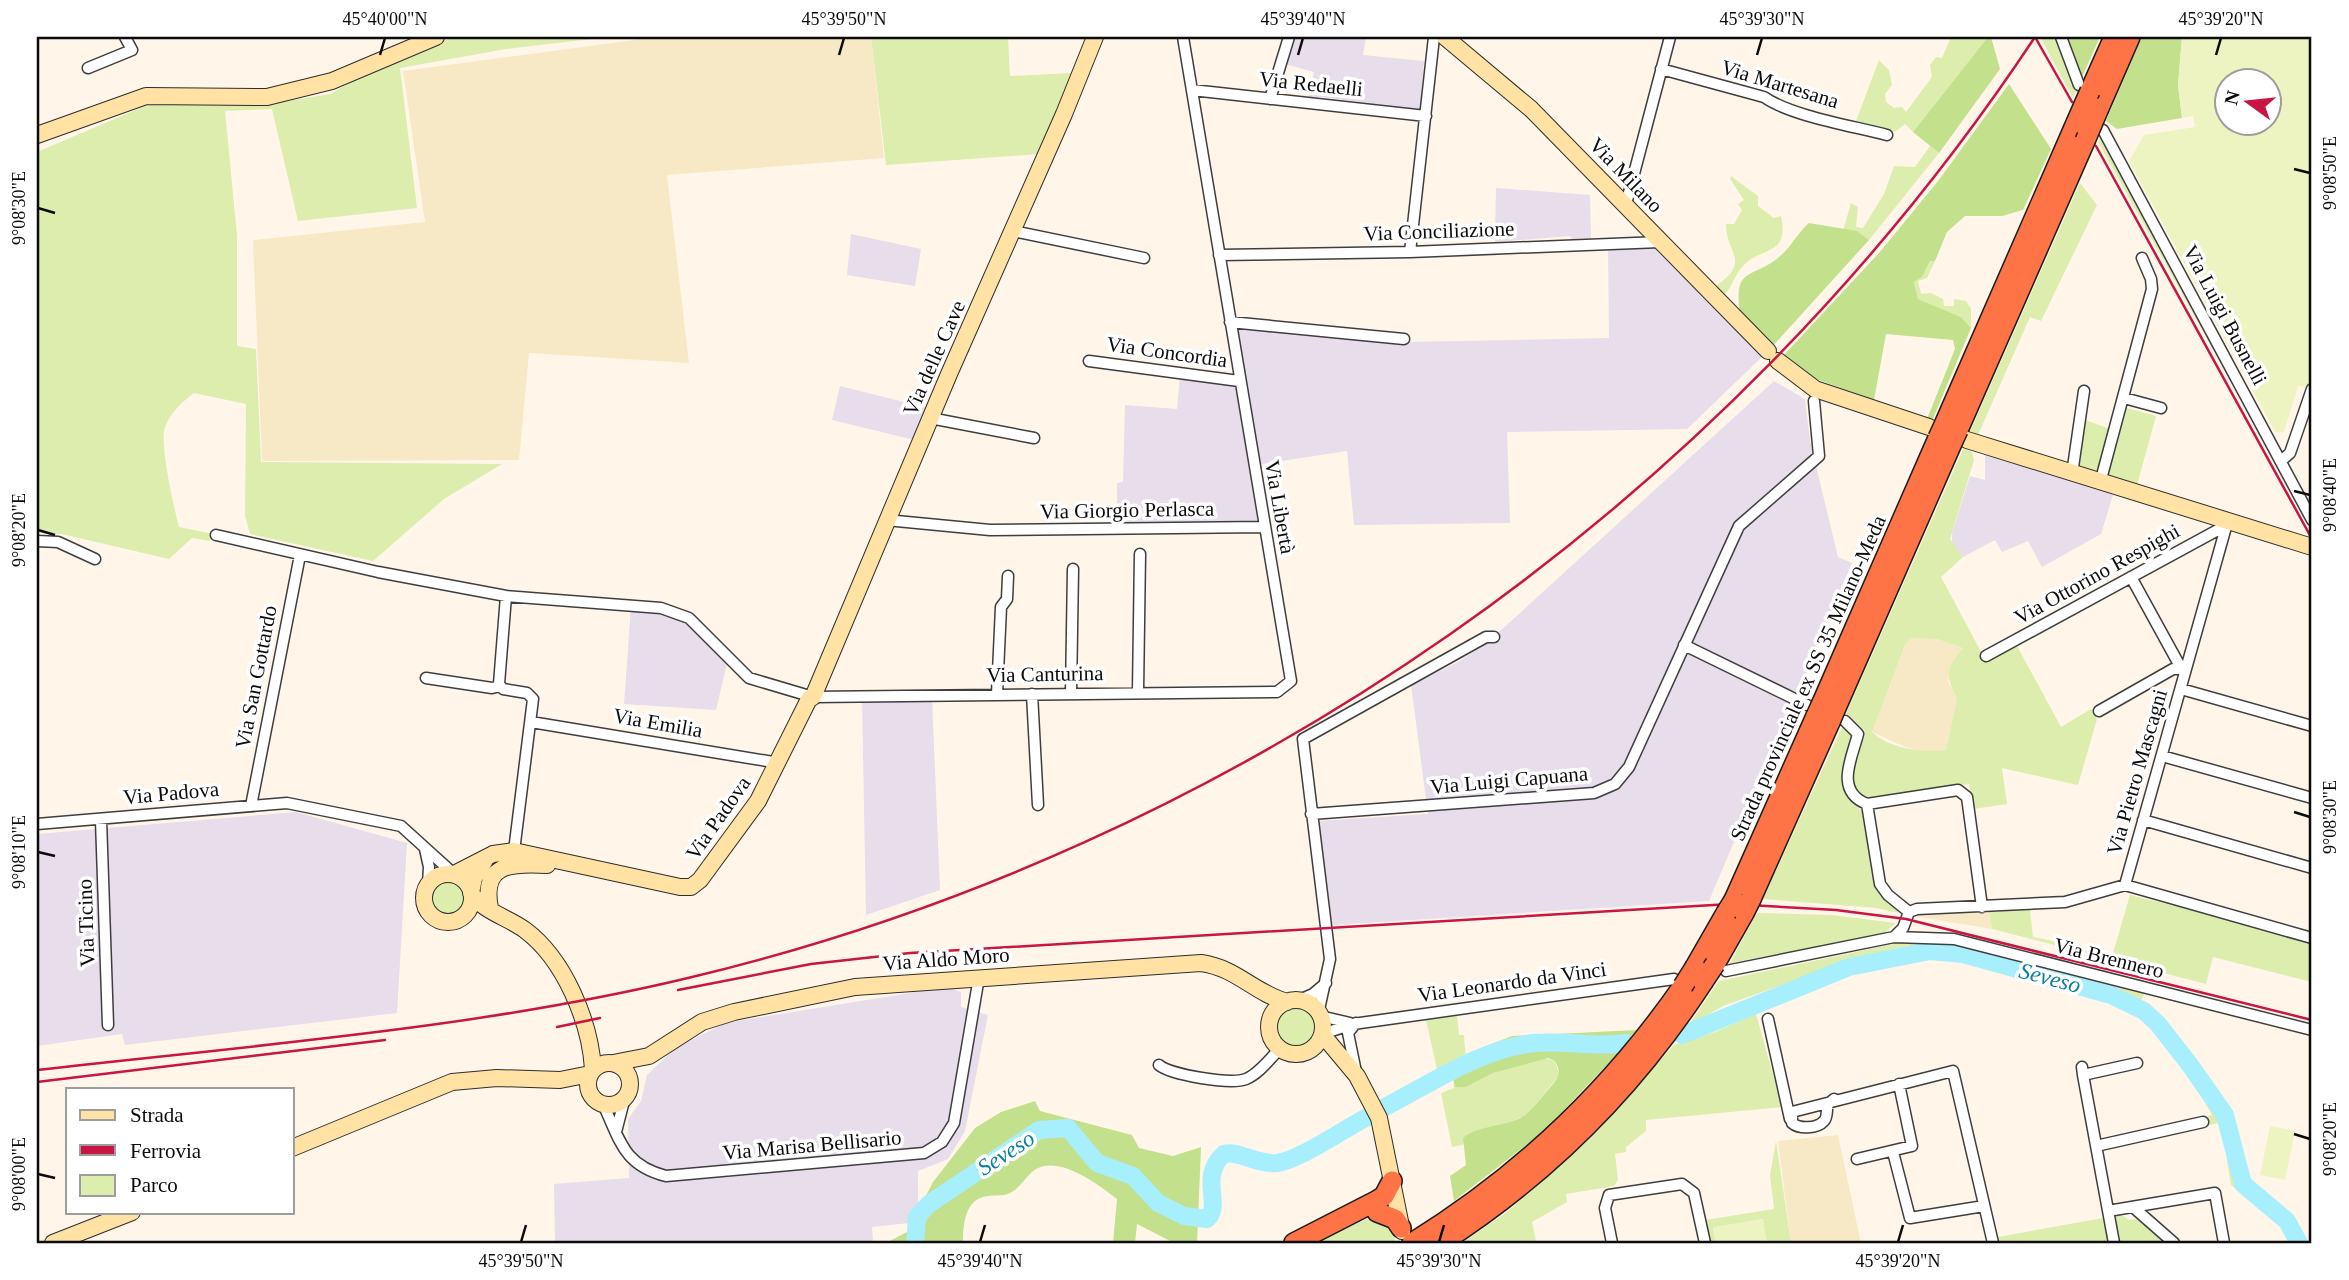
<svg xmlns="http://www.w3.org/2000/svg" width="2349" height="1280" viewBox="0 0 2349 1280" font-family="Georgia,serif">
<rect width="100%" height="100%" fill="#fff6e9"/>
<path fill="#e7ddeb" d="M1293,37H1366L1363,55L1424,61L1420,110L1320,97L1308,98L1314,72L1285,64Z
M1496,188L1590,195L1591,238L1572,239L1570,236L1495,242Z
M851,234L921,249L915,286L847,275Z
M1658,246L1765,354L1687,429L1507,432L1510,523L1354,525L1347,451L1256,465L1231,323L1407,342L1609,338L1608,248Z
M1180,376L1237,383L1262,526L1117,527V483L1123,482L1125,405L1177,409Z
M1774,381L1805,399L1810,441L1838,557L1852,563L1709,901L1332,925L1318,821L1428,814L1411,685L1458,662L1487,643Z
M840,386L936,410L923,442L832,420Z
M1985,454L2113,495L2101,534L2042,567L2028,541L2002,552L1995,540L1963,557L1952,544V533L1970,476L1985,480Z
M631,607L679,613L728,659L716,710L624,704Z
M862,697H932L940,890L866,915Z
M296,812L407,843L397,1013L125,1045L122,1034L37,1046V834Z
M947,987L961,992V1007L988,1015L965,1131L948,1159L918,1171V1203L909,1223L872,1227L873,1243H555L554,1184L629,1178L628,1119L641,1101L647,1075L674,1049L725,1023Z"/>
<path fill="#f8e9c6" d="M656,37H871L884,158L667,175L689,363L529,353L519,460L262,461L253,240L425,222L403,71Z
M1910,638L1937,639L1964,648L1950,669L1948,682L1957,698L1946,750L1927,753L1905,747L1872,732L1905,645Z
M1989,912L1992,929L1914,916L1915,914Z
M1838,1135L1861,1243H1791L1778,1141Z"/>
<path fill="#dcedae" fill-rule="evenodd" d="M455,37H609L506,49L400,68L417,208L298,221L272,109L225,111L237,235V346L256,349L261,462L502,464L444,499L373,561L250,534L245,516L246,404L194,393C183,401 170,413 165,427C159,442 174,508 179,527L213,534L210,541L192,538L169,559L62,534L37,532V152L152,103H275L330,94L396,58Z
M871,37H1008L1010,76L1072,73L1039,154L886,165Z
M1951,37H1988L1913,132L1905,124L1895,132L1856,121L1879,60L1889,70L1892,85L1885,94L1886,102L1894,108L1902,107L1906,112L1932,77L1930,65L1936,57L1942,58Z
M2040,37H2057L2077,90L2073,98Z
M2101,135L2287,483L2098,142Z
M1930,146L1939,153L1869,240L1857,231H1843L1851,203L1858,207L1856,227L1863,228L1884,194L1894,166L1915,167Z
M1731,176L1758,196V206L1774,218L1781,216C1790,257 1760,246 1742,267C1734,276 1732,288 1724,295L1716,286C1752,261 1726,254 1726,224H1734L1742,210L1738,204L1744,200L1730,179Z
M2080,183L2097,205L2041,321L2030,317L1978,435L1969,434Z
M1930,261H1935L1927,278L1918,281L1921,294L1931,293L1943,299L1944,306H1954V299L1966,301L1971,309V328L1961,317L1918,299L1914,282L1922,277Z
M2127,408L2156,416L2137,485L2108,477Z
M2085,420L2110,429L2098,473L2078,466Z
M1964,447L1972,452L1974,460L1950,539L1963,557L1941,577L1986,661L2017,646L2061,727L2091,709L2097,719L2078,785L2002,768L2007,804L1973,809L1969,784L1864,798C1837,780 1863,754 1865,731L1846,714ZM1910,638L1937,639L1963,648C1947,668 1944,675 1957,698L1946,750C1922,753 1890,749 1872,732L1905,645Z
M1843,725L1853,734L1851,798L1862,812L1874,885L1899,913L1876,908L1763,899Z
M429 897a18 18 0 1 1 36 0a18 18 0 1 1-36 0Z
M2130,895L2170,905L2176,903L2312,941V982L2213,957L2206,984L1992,929L1989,912L2030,910L2033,937C2060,940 2087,957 2113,953Z
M1757,913L1832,915L1896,923L1883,934L1730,963Z
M1908,941L1920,942L1922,947L1845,964L1790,982L1723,1006L1688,1026L1719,981Z
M1965,946L2145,993L2140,1002L2116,992Z
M1274 1027a21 21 0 1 1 42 0a21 21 0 1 1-42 0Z
M1756,1014L1782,1107L1646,1120V1131L1626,1147V1152L1615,1154L1618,1180L1614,1186L1566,1194L1567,1202L1532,1222L1536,1241L1462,1243L1507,1212L1592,1137L1674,1045L1715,1032Z
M1457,1016L1459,1035H1464L1466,1060L1438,1074L1426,1020Z
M1544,1058L1555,1061L1559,1075L1530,1112L1512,1122L1473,1132L1462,1145L1452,1147L1441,1093L1454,1088L1453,1085L1466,1087L1493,1073Z
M2191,1078C2237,1113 2216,1171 2248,1199L2231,1185L2222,1129L2218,1123L2207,1126L2205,1117L2212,1115Z
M1776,1141L1791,1243H1767L1762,1219L1713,1228L1716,1243H1709L1705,1220L1774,1209L1770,1175Z
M2122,1215L2129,1220L2138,1219L2167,1243H2120L2115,1216Z
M2103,1218L2109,1243H2000L1998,1237Z
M1367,1219C1382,1218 1390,1225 1395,1239L1393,1242L1310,1243Z"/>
<path fill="#c3e08c" d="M1988,37H1991L2000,69L1939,153L1913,132Z
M2067,37H2100L2082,77Z
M2142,37H2182L2178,85L2182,118L2117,129L2106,121Z
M2009,84L2051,149L2023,210L2002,216H1965L1947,232L1935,261H1930L1922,277L1914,282L1918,299L1961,317L1971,328L1932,421L1927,419L1955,349L1953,340L1886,334L1874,400L1805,375L1782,357L1879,253L1938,181Z
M1809,223L1857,231L1869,240L1770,349L1740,314C1733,265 1752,280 1779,257C1791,248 1797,233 1809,223Z
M1637,1030L1631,1036L1616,1039L1514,1042L1466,1060V1054L1512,1036Z
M1568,1047L1620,1051L1542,1133L1454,1201L1450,1176L1466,1165L1463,1138C1477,1126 1499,1127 1516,1120C1531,1114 1537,1102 1548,1090C1556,1080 1563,1074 1555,1061L1548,1058L1493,1073L1466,1087H1455L1453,1078C1482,1054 1532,1047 1568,1047Z
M1035,1101L1040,1111L1132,1135L1139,1148L1173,1156L1201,1147L1197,1243H1174L1137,1224L1135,1243H1113L1117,1199C1099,1185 1062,1157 1038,1168C1027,1173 1022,1187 1010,1193C1002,1197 992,1194 983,1197C964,1202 963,1228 963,1243H886L907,1232L933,1182L975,1128L1001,1112Z"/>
<path fill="#edf3c1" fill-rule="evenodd" d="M2182,37H2312V371L2307,387L2298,386L2284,432H2275L2129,161L2144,135L2195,127L2193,116L2182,118L2178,85ZM2226,80H2268V122H2226Z
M2270,1126L2295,1131L2285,1180L2260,1175Z
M1763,1219L1767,1243H1716L1713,1227Z"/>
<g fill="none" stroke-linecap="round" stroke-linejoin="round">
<path stroke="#a7effd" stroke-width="18" d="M1682,1035L1849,967L1930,951L1963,954L2111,995L2144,1011L2158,1024L2190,1065L2225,1115L2243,1184L2287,1221L2299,1243
M1385,1107C1432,1083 1480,1049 1534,1043C1565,1040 1596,1048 1626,1043
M915,1243L917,1217L929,1204L1039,1130L1068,1128L1097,1163L1133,1176L1158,1203L1184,1216L1207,1219C1223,1205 1198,1177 1224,1154C1238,1150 1258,1165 1277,1163C1300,1160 1347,1127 1371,1115"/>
<g stroke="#3e3e3e" stroke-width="13">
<path id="street" d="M2061,37L2079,85
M88,68L132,50L125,37
M1661,69L1764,97C1791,116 1853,126 1887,135
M1192,90L1426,116
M1270,99L1289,37
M2103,130L2312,520
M1626,204L1670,37
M1013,231L1144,258
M1410,252L1434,37
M1219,255L1410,252L1660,242
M1230,322L1404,339
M1089,361L1239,381
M2124,398L2161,408
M930,418L1034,438
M2282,460L2290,453L2312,389
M2072,474L2084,391
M2100,483L2152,289L2151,279L2142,258
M886,520L990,530L1264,527
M216,535L378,572L506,596L661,608L689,618L749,678L813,697L1277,692L1291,681L1183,37
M37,541L58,542L95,559
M2131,577L2181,668
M506,596L499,684L503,689L527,693L533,699L514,851
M1684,645L1807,705
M1986,656L2227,525
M426,678L492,688L500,686
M2181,689L2312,726
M1138,691L1140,554
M1071,693L1073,569
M997,694L1001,607L1007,599L1008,576
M1032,694L1038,805
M2099,711L2173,669H2186
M1845,721L1858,734C1852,758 1834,791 1867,804
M531,722L779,763
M2162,756L2312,798
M251,806L300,555
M1311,814L1594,793L1615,784L1629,767L1739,526L1819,456L1814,401
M101,820L108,1025
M2143,820L2312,868
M37,824L287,803L401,826L454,874
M425,849L429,867L428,884
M2125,885L2228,520
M2125,885L2312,938
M1909,912L1888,895L1880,884L1867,804L1958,790L1967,797L1982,907
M1894,937L1903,928L1909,912L1917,909L2065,902L2125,885
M1726,971L1894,937L1954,939L2312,1030
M1297,1001L1313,994L1326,983
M1318,1014L1330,959L1303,739L1486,637H1494
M1320,1016L1350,1023
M1768,1019L1790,1119
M1356,1023L1348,1033L1356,1072
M1322,1034L1353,1024L1674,979
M1159,1065C1171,1075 1231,1085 1246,1079C1259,1074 1270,1058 1280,1049
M2082,1067L2083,1075L2137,1063
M2083,1075L2114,1243
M1834,1099L1828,1104C1826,1110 1828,1117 1824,1121C1817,1129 1799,1129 1792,1123V1112L1953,1071L1993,1243
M603,1104C620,1140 623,1165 666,1176L924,1153L942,1142L954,1123L979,977
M616,1132L625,1097
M2096,1146L2203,1122
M1893,1152L1910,1218L1984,1206
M1857,1159L1912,1146L1899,1084
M2133,1207L2174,1243
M2108,1211L2215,1193L2224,1243
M1612,1243L1605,1208L1609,1195L1682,1184L1694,1193L1705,1243"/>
</g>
<g stroke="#2d2d2d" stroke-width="18">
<path id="secondary" d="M1445,37L1531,109L1768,351
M37,135L146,96L267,97L332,81L436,37
M1778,361L1815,389L1929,427
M1967,440L2312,547
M485,860L474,878L471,893C482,911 509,918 525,930C564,959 590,1021 593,1069
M424 898a24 24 0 1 1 48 0a24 24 0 1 1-48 0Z
M454,874L493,854L514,851L680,887H691L700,880L758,801L809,699L813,697L949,374L1064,114L1095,37
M490,908C481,863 512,863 547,865
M1269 1027a27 27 0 1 1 54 0a27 27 0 1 1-54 0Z
M1322,1034L1357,1076L1379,1118L1402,1231
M613,1063L649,1056L702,1022L734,1012L855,987L1201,963C1237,968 1254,993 1287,1002
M588 1084a21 21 0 1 1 42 0a21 21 0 1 1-42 0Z
M292,1148L452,1082L497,1078L560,1080L590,1074
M53,1243L132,1212"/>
</g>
<g stroke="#1c1c1c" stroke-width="22">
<path id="highway" d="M2090,91L2114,37
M2099,108L2130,37
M1944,425L2076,123
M1958,430L2085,141
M1822,703L1938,438
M1835,710L1952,443
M1751,899L1830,722
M1734,900L1816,716
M1715,964L1744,913
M1695,967L1726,913
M1377,1212L1395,1219L1401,1228
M1294,1243L1376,1201L1384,1196L1392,1181
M1412,1243C1521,1176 1610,1091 1683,986
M1441,1243C1547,1175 1634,1088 1703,982"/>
</g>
<use href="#street" stroke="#fff" stroke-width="10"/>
<use href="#secondary" stroke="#ffe2a4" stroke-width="16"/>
<use href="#highway" stroke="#ff7447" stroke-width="19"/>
<path stroke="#c81543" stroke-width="2.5" d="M2035,37L2072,102
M2096,146L2312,539
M678,990L811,964L910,953L1730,904L1836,910L1906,919L2312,1020
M557,1027L600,1018
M37,1070C254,1045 475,1029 688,978C1234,848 1725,505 2035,37
M37,1082L385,1040"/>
<g stroke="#1c1c1c" stroke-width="22" stroke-linecap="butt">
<path id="highway-bridge" d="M2076,123L2090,91
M2085,141L2099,108
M1938,438L1944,425
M1952,443L1958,430
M1816,716L1822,703
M1830,722L1835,710
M1726,913L1734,900
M1744,913L1751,899
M1703,982L1715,964
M1683,986L1695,967"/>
</g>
<use href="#highway-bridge" stroke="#ff7447" stroke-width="19"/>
</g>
<path fill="none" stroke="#0b0b0b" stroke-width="2.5" d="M380,55L385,38M839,55L844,38M1298,55L1303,38M1757,55L1762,38M2216,55L2221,38M2294,169L2310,173M38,208L55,213M2294,491L2310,495M38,530L55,535M2294,812L2310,817M38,852L55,856M2294,1134L2310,1139M38,1174L55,1178M521,1242L526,1225M980,1242L985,1225M1439,1242L1444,1225M1898,1242L1903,1225"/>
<g text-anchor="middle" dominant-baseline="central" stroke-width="7" stroke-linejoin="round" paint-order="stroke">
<g font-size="21" fill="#0b0b0b" stroke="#fff">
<text transform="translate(1311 84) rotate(6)">Via Redaelli</text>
<text transform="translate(1780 84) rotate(17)">Via Martesana</text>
<text transform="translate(1626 175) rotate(46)">Via Milano</text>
<text transform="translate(1439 231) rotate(-2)">Via Conciliazione</text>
<text transform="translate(2225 315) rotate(62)">Via Luigi Busnelli</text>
<text transform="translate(1167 352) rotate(8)">Via Concordia</text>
<text transform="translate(934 358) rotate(-66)">Via delle Cave</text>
<text transform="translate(1280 507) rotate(80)">Via Libertà</text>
<text transform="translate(1127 510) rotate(-1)">Via Giorgio Perlasca</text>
<text transform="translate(2097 574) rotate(-29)">Via Ottorino Respighi</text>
<text transform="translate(1045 674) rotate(-1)">Via Canturina</text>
<text transform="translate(256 677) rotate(-79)">Via San Gottardo</text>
<text transform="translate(1808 678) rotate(-66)">Strada provinciale ex SS 35 Milano-Meda</text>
<text transform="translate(658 723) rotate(10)">Via Emilia</text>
<text transform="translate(2137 772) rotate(-74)">Via Pietro Mascagni</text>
<text transform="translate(1509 780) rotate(-5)">Via Luigi Capuana</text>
<text transform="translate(171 793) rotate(-5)">Via Padova</text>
<text transform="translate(718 818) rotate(-55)">Via Padova</text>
<text transform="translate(86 923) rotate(-92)">Via Ticino</text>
<text transform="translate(2109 958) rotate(14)">Via Brennero</text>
<text transform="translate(946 959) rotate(-4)">Via Aldo Moro</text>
<text transform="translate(1512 982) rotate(-8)">Via Leonardo da Vinci</text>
<text transform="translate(812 1145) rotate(-5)">Via Marisa Bellisario</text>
</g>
<g font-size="23" font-style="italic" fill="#097ea0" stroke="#fff">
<text transform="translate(2050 978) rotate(15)">Seveso</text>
<text transform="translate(1006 1153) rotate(-33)">Seveso</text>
</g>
</g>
<rect width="2349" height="1280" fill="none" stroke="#ffffff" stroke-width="77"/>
<rect x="66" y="1088" width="228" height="126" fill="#ffffff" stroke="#9d9d9d" stroke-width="2"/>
<rect x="80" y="1110" width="35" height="10" fill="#ffe2a4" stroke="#9d9d9d" stroke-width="2"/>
<text x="130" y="1122" font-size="21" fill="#0b0b0b">Strada</text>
<rect x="80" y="1145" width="35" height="10" fill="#c81543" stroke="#9d9d9d" stroke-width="2"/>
<text x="130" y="1158" font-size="21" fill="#0b0b0b">Ferrovia</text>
<rect x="80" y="1175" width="35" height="21" fill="#dcedae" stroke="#9d9d9d" stroke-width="2"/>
<text x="130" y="1192" font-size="21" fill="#0b0b0b">Parco</text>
<g transform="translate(2248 102) rotate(285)"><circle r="33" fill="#ffffff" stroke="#9d9d9d" stroke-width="2"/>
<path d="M0-5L12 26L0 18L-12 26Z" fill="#c81543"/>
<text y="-10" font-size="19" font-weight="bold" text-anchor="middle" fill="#0b0b0b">N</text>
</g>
<rect x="38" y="38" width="2272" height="1204" fill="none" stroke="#0b0b0b" stroke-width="2.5"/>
<g font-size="18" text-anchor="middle" fill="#0b0b0b">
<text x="385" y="25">45°40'00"N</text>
<text x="844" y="25">45°39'50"N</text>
<text x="1303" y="25">45°39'40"N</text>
<text x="1762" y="25">45°39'30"N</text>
<text x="2221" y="25">45°39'20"N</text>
<text transform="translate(2330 173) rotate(-90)" y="6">9°08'50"E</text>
<text transform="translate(19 208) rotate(-90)" y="6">9°08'30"E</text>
<text transform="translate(2330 495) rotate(-90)" y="6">9°08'40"E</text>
<text transform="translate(19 530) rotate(-90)" y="6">9°08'20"E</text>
<text transform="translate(2330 817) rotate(-90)" y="6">9°08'30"E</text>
<text transform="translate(19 852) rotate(-90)" y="6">9°08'10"E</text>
<text transform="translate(2330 1139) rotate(-90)" y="6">9°08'20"E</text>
<text transform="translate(19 1174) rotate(-90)" y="6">9°08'00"E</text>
<text x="521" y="1267">45°39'50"N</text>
<text x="980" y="1267">45°39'40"N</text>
<text x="1439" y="1267">45°39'30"N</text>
<text x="1898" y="1267">45°39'20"N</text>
</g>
</svg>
